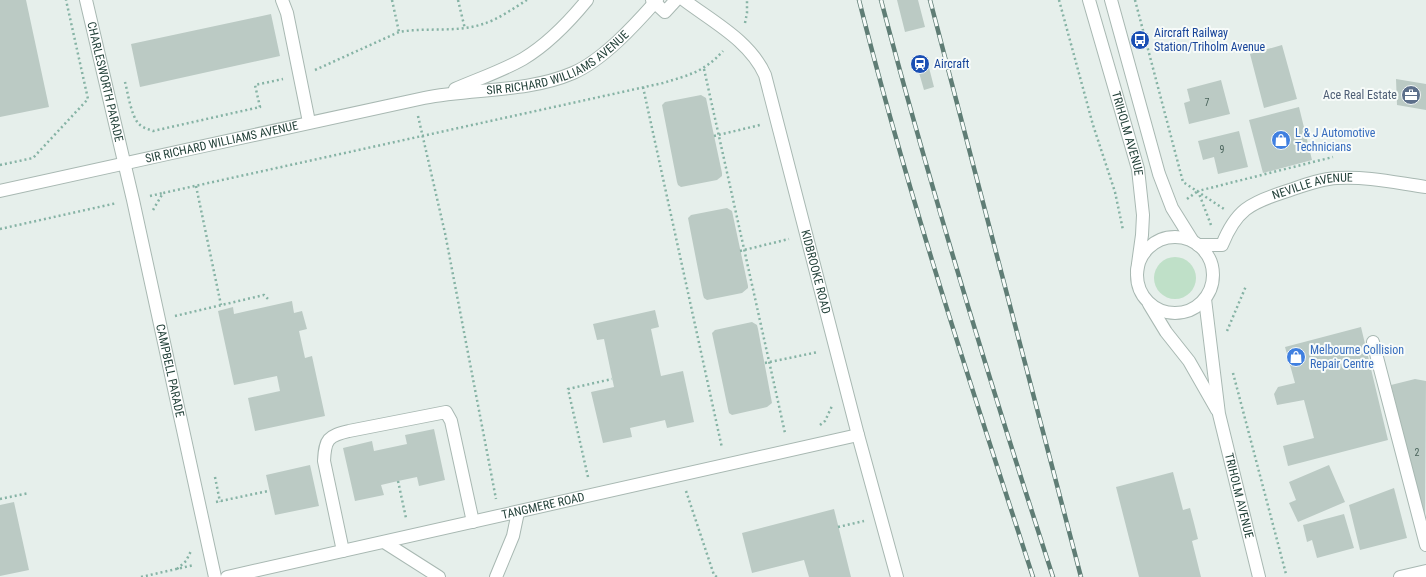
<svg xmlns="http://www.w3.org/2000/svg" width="1426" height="577" viewBox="0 0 1426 577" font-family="'Roboto Condensed',sans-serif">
<rect width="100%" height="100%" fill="#e6efeb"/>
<path fill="#bfe0c8" d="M1154 278a21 21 0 1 1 42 0a21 21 0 1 1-42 0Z"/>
<path fill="#bbcac4" d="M0,0H26L49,107L0,117Z
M897,0H918L925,27L905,32Z
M271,14L280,56L140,87L131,44Z
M1282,45L1297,99L1264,108L1250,54Z
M926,56L934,87L924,90L915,59Z
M1396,79L1426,84V110L1397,105Z
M1221,80L1230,114L1189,124L1184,103L1190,101L1187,89Z
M701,95L706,98L722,173V176L717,180L681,187L678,185L677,182L662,105L665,102Z
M1299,107L1312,160L1263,173L1249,120Z
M1239,131L1248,167L1218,174L1214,157L1203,160L1198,141Z
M727,208L732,211L748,286V288L742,293L707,300L704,298L703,295L688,218L691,215Z
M292,301L294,313L302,311L307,329L299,331L305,358L312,356L325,416L255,431L248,398L280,391L277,376L234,385L218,311L233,307L234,314Z
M655,310L659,327L651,329L661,376L683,371L694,422L667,428L665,420L630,428L632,437L603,443L591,392L614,387L604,339L597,340L593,324Z
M752,322L757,325L758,329L772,403L767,407L732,415L729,413L728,409L712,333L715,330Z
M1361,327L1388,440L1288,466L1283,446L1314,438L1304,400L1277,405L1274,394L1278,387L1295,383L1285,347Z
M1415,379L1426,381L1425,520L1391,385Z
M434,429L445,480L419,486L417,477L398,481L381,485L384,495L355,501L343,448L372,441L374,451L407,444L405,435Z
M310,465L319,506L275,515L266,475Z
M1329,465L1345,502L1298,522L1289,503L1296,500L1289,482Z
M1173,472L1183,510L1190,508L1194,523L1198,539L1192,541L1201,577H1139L1116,487Z
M1394,488L1407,538L1360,550L1349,505Z
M14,502L29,570L0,576V505Z
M834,509L851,577H809L804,560L752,573L742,533Z
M1344,514L1354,548L1317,558L1312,540L1307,542L1303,525Z"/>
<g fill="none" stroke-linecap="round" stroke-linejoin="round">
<g stroke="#a8b8b2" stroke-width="14">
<g id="minor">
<path id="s1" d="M86,0L133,200L215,577"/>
<path d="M282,0L287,13L309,122"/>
<path d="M652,0L665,12L676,0"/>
<path id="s2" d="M684,0C713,22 750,41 765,75L858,435L897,577"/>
<path id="s3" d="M1089,0L1138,169L1143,215L1142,235L1137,271"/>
<path d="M1111,0L1159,174L1172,208L1192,240"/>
<path d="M455,89C478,79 502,71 523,59C548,44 569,22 587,0"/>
<path id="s4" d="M0,191C141,160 283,128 424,98C473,88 526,93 573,73C603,60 635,25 657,0"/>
<circle cx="1175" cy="275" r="38"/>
<path id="s5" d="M1198,245H1222C1236,210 1250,203 1284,192C1302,186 1319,179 1337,178C1367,176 1397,183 1426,187"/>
<path id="s6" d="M1205,299L1219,414L1259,577"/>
<path d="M1149,304L1166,332L1189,361L1217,410"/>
<path d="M1373,342L1426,545"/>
<path d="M384,542L439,577"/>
<path d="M343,551L324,461C325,439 328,436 349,431L446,412L451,421L473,522"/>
<path id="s7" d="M227,577L858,435"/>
<path d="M496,577L513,536L518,512"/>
<path d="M1400,577L1426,571"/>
</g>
</g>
<path stroke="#86b3a5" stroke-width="2.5" stroke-dasharray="2 3" stroke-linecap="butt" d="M392,0L399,32
M458,0L465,29
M1059,0L1093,125L1115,192L1123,230
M1135,0L1183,182L1224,209
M745,23L747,13V0
M704,69L785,433
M315,70L399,32C427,27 456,33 483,24C497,20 514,8 527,0
M125,82C128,93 131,116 139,124C143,128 148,129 153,131L260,107L255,85L283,79
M643,87L722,448
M418,116L445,233L496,499
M714,136L760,125
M0,165L33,158L88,99L66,0
M196,186L221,305
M150,196L163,193
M1187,199L1198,191
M153,210L163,193L663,83C689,75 704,72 723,51
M1211,225L1198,191L1333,157
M0,229L117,203
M740,251L789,239
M175,316L264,295L268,299
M1227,331L1246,286
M765,363L818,352
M1233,373L1286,574
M820,425L825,421L832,406
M215,477L220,502
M588,477L568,389L612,379
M398,481L406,518
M686,491L714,575L717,577
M0,499L29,493
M216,502L268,491
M838,527L864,521
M177,569L186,561L191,551
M141,577L194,565"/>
<use href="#minor" stroke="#fff" stroke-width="12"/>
<g stroke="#5f7d75" stroke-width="4.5">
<path id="rail" d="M859,0C908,195 971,386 1033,577
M881,0C932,194 991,386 1053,577
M930,0L1081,577"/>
</g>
<use href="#rail" stroke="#f7fbf9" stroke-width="3" stroke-dasharray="9" stroke-linecap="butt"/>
</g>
<defs>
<g id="bus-disc" transform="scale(1)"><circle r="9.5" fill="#1a4fb4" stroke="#f7fbf9"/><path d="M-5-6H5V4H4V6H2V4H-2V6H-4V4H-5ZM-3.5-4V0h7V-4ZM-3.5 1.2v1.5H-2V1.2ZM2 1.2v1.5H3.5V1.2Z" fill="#fff"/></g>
<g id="station-disc" transform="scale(1)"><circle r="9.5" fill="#1a4fb4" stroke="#f7fbf9"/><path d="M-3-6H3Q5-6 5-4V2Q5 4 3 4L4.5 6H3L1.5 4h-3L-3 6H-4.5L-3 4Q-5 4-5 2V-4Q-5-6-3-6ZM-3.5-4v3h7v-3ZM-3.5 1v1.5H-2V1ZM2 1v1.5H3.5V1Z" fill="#fff"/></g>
<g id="office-disc" transform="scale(1)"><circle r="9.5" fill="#5c6f8a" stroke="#f7fbf9"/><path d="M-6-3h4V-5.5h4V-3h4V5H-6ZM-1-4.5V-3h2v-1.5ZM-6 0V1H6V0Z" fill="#fff"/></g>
<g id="shop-disc" transform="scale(1)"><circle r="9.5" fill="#3f7fe0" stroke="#f7fbf9"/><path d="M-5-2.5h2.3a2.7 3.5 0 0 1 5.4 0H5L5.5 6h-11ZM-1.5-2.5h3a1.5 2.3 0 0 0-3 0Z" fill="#fff"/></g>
</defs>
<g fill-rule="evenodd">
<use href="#bus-disc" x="1140" y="40"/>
<use href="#station-disc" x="920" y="64"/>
<use href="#office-disc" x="1411" y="95"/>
<use href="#shop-disc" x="1281" y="140"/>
<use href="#shop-disc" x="1296" y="357"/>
</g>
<g text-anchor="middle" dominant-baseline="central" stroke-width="4" stroke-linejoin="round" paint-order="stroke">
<g font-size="10" fill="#4a645c">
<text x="1207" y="102">7</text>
<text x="1222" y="149">9</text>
<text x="1417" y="452">2</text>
</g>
<g font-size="12" fill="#164399" stroke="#f7fbf9" text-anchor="start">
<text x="1154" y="33">Aircraft Railway<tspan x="1154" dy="14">Station/Triholm Avenue</tspan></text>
<text x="934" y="64">Aircraft</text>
</g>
<g font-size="12" fill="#24423a" stroke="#f7fbf9">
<text stroke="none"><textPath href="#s4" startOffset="575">SIR RICHARD WILLIAMS AVENUE</textPath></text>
<text stroke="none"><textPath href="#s1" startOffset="84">CHARLESWORTH PARADE</textPath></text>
<text stroke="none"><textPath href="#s3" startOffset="139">TRIHOLM AVENUE</textPath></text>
<text stroke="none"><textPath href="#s4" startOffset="227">SIR RICHARD WILLIAMS AVENUE</textPath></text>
<text stroke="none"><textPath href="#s5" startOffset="139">NEVILLE AVENUE</textPath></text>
<text stroke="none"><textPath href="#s2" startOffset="315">KIDBROOKE ROAD</textPath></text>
<text stroke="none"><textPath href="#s1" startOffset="380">CAMPBELL PARADE</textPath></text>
<text stroke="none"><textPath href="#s6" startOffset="200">TRIHOLM AVENUE</textPath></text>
<text stroke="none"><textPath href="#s7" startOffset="324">TANGMERE ROAD</textPath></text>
</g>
<g font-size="12" fill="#4e5e75" stroke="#f7fbf9" text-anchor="end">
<text x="1397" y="95">Ace Real Estate</text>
</g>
<g font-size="12" fill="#366cbe" stroke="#f7fbf9" text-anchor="start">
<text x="1295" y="133">L &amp; J Automotive<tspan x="1295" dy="14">Technicians</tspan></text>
<text x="1310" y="350">Melbourne Collision<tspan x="1310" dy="14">Repair Centre</tspan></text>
</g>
</g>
</svg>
